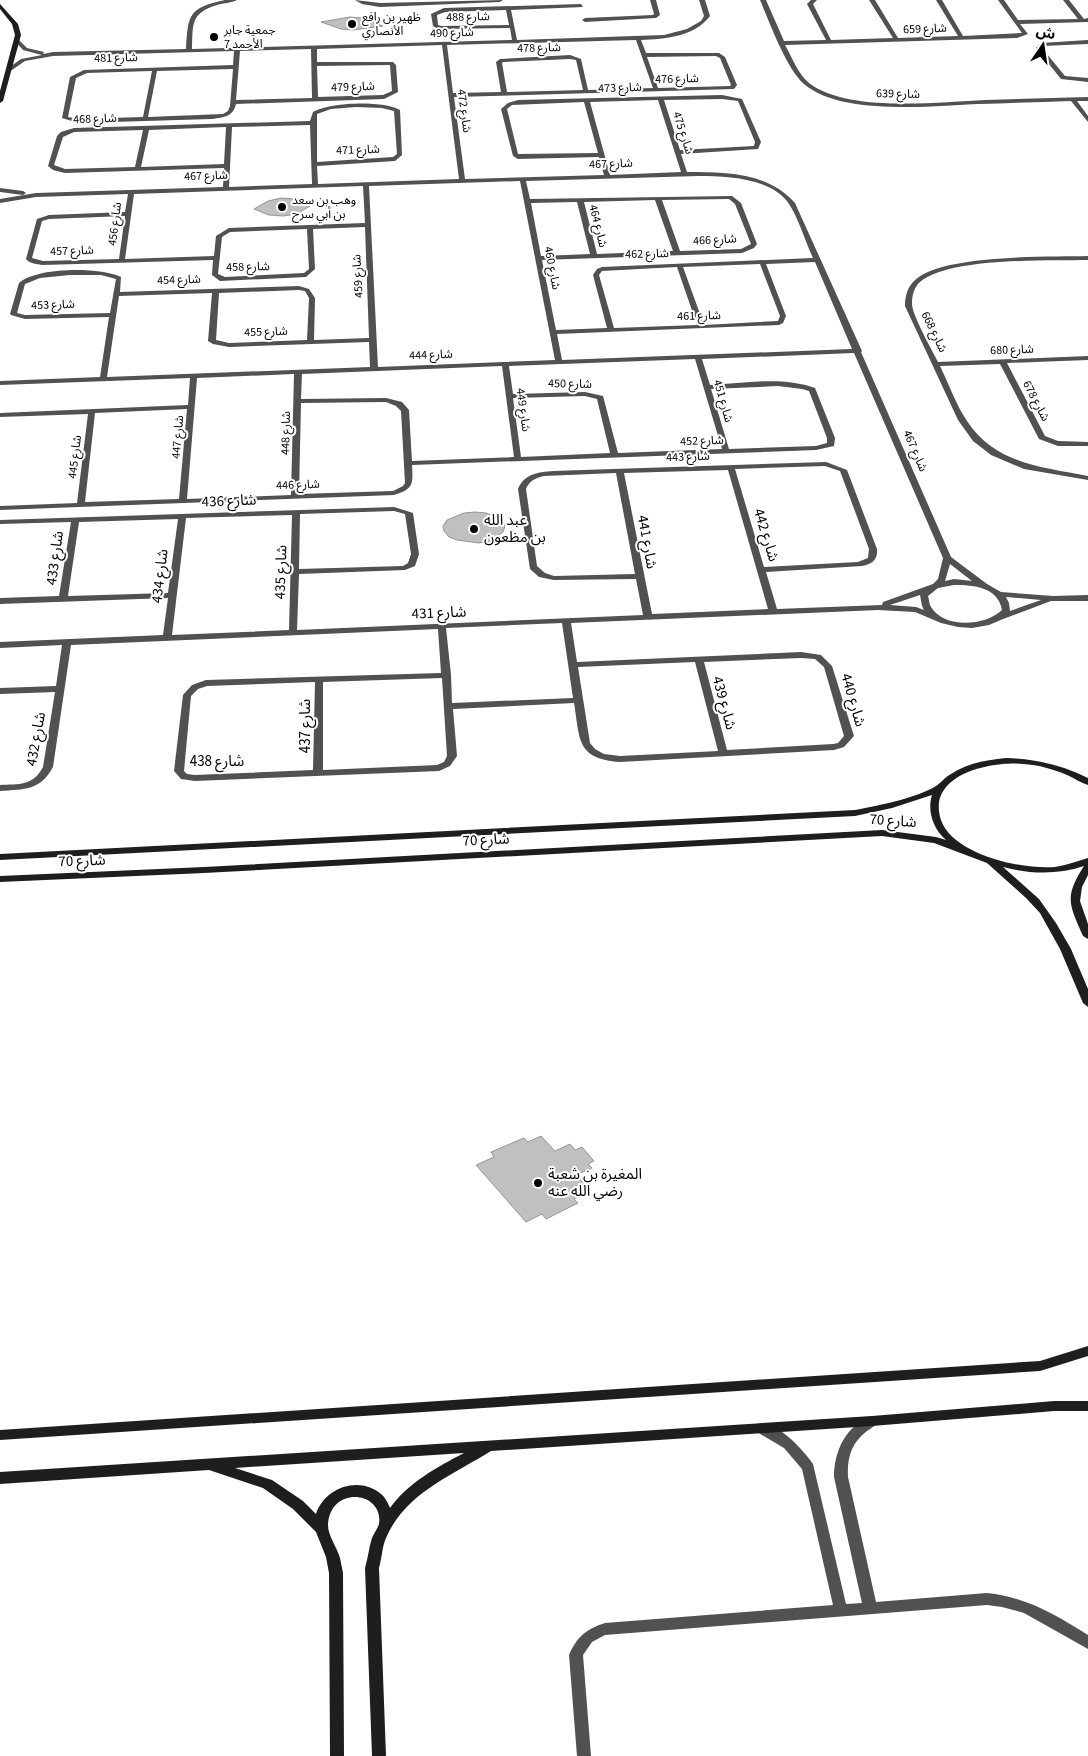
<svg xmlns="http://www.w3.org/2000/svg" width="1088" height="1756" viewBox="0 0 1088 1756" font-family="'Source Sans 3','Noto Sans Arabic',sans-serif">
<rect width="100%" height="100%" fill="#fff"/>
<path fill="#c0c0c0" stroke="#959595" d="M350,17L362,18L383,26L353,30L341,29L321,22Z
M281,198L295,199L310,206L297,214L283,216L269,215L254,209L268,201Z
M475,512L486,513L502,520L505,526L503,532L490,541L479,543L457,540L449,537L444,531L443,526L447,520L464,513Z
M541,1136L555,1151L570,1144L575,1150L582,1147L594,1161L588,1164L592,1168L576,1175L590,1191L574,1199L578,1203L546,1219L542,1214L526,1222L476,1165L494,1157L491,1152L524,1138L528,1142Z"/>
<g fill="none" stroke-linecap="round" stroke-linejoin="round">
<path fill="#515151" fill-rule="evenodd" d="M225,0H237C231,3 224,3 217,5C190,13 193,25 192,49L512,40L510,28L438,29L433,26L431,14L444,8L581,4L583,7L511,10L517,40L664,35L687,29L701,21L704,16L699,0H705L710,16C694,37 665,39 641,40L646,53H719L725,57L737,85L734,89L454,97L465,179L604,175L599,157L518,159L513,156L501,109L508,103L518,100L722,95L742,99L761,142L758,149L681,154L687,172C725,172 768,172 795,203L862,351L861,352L951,557L987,584L1001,592L1053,596L1088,595V601H1051L1003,619L989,625L972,628L958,627L941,623L915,612L878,610L571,623L577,662L801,652L821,655L832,666L854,736L844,747L834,750L620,762C576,759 580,739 574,703L453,709L457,756L450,766L439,771L195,781L181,779L174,771L183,695L192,685L206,680L441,673L438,629L71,645L53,767C40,791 25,789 0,791V785C19,784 33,786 43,767L55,692L0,694V688L56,686L62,645L0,648V642L163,635L168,598L0,604V598L59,596L71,522L0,524V520L394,507L413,513L419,554L415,566L405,570L299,574L297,630L643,615L636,579L554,580L539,577L530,569L518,489C524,474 538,472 553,471L826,462L847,470L877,549C878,560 872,564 862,566L766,572L777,609L882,605L883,602L933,584L938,579L943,558L854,353L702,359L710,385C744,383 783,376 815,388L835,438L834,446L816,450L412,465C413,484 414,489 394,495L0,510V506L77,503L88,414L0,417V413L188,405L190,378L0,385V381L100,377L109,317L25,319L11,315L10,314L19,283C38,267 99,267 121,277L120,292L299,286L309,289L315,298L314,340L369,338L365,227L313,229L315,269L306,277L220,281L212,275L213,260L43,265C37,264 30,264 26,259L37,219L49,215L125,212L128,194L36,197L0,203V199L36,193L223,187L224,168L65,173L53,170L48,166L57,136L61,132L74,128L310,121L313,112C329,102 384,100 400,110L402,155L395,161L317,166L318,184L459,179L442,45L317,49V62H393L396,65L398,92L384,99L236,104C233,117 224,117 212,119L78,123L62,118L70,77L84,70L233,65L234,51L53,56L25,61L12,70L7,69L21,59L42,55L23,50L15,41L18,39L27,48L44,52L43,54L53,52L186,49C188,15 188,8 225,0ZM506,10L509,25L441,26L438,25L437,15L445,12ZM636,40L653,88L588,90L581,59L570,55L500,59L496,62L501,92L453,93L447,45ZM311,49L312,98L236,100L240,51ZM716,56L720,58L731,85L730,86L658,88L647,57ZM570,59L576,60L583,90L507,92L502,63L503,62ZM390,65L392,91L383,95L318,97L317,66ZM233,69L230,106L228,111L223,114L148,117L157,71ZM152,71L143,117L78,119L68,117L76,78L87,73ZM722,99L738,101L755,142L754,146L680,150L664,100ZM658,100L681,172L610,175L590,102ZM584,102L598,153L518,154L507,109L512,105ZM356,107L382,108L394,111L397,154L393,157L317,162V114L331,109ZM310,125L312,184L229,187L232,127ZM226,127L224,164L141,167L149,130ZM143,130L135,167L65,169L54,165L63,137L74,132ZM699,176C727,176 772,178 789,204C798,217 806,243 813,258L602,267L597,269L593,275L607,328L556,330L542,260L742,253L754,248L757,244L741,203L732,196L530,199L526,181ZM520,181L555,360L378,367L369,186ZM363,186L365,223L229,228L216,236L214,256L125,259L134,194ZM729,199L735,204L751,244L741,249L680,251L662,200ZM655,200L673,251L597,254L584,202ZM577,202L590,254L541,256L531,203ZM125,216L119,259L43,261L32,258L42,221L49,219ZM307,229L309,269L304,273L225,277L218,274L222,237L230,232ZM815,262L852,349L562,360L557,334L779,325L783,323L786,316L766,264ZM760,264L780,316L778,321L704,325L683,267ZM677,267L697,325L614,328L599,275L602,271ZM70,275H101L116,279L110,313L25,315L17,313L25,284L40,278ZM299,290L305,291L309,298L307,340L229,343L216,340L219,293ZM212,293L208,341L213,344L229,347L369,342L370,367L107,377L119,296ZM695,359L722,449L618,453L603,396L585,392L513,394L509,366ZM502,366L514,457L412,461L409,410L402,402L386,398L301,399L302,374ZM294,374L291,495L187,499L197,378ZM778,386L802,389L809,391L827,438V443L816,446L729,449L711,389ZM585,396L597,399L610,453L521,457L513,398ZM386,402L396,406L401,411L405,483L403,486L393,491L299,494L301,403ZM187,409L179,499L85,502L95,413ZM825,466L840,471L869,549L868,558L858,562L764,567L735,469ZM728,470L768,609L652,614L624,473ZM616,473L635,574L554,576L545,573L537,566L526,489C529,481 535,478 544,476ZM394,511L405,514L411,554L408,563L403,566L299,569L300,514ZM292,515L289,630L172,635L186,518ZM178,519L168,593L68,596L79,522ZM950,564L972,581L954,579L945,581ZM954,585C974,585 998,587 1002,610C986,626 944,629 931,607C929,604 929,599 928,596L938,588ZM920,595L922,606L924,610L916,607L890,605ZM1006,597L1041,600L1010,611L1009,603ZM562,623L573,698L452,703L451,675L446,628ZM801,658L815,659L824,667L844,736L838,743L833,744L727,750L704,662ZM695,662L718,751L620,756L604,754L595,749L590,743L578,667ZM442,678L447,756L444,762L437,765L323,770V682ZM315,682L313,770L195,775L187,774L184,771L191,696L198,689L207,686Z
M355,0L380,3L503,0L500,2L380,7L362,4Z
M650,0H656L660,15L656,18L585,22L582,20L585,18L653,15L654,14Z
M760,0H766L784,41L826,40L807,4L811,0H817L813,4L831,40L893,38L869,0H875L898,38L958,36L936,0H942L963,36L1022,33L998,0H1004L1018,20L1078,19L1063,0H1069L1084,19L1088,18V22L1020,24L1028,34L1017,38L785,45C792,57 798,74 809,83C848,113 938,102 985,100C1019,99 1054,98 1088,97V101H1077L1088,116V122L1071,101C1040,102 1010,103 979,104C934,106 840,116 804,84C786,68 770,23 760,0Z
M1088,40V44L1043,46L1042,48L1065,76L1088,78V82L1061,79L1036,48L1041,43Z
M0,188L23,191L26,193L23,195L0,192Z
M1088,256V260C1049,261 949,257 920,282C914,287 912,296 912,303C911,313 932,350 938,362L1088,356V360L1007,363L1045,436L1058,441L1088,442V446H1058L1039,439L1000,364L940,366C949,384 956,405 967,421C995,464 1042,467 1088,476V480L1024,469L991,455L973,441L958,420L905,306C905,297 907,288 914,281C940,254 1050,257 1088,256Z
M872,1416L877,1417L879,1421C876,1426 871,1428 867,1431C851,1443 847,1458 848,1477L876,1602L987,1593C1026,1597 1056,1615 1088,1635V1649L1024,1613L1002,1607L987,1605L605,1635L592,1642L583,1655L591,1756H577L569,1655C577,1637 586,1629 605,1623L833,1605L802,1469L784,1448L757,1432L755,1428L757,1424C775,1418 804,1451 813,1464L846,1604L862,1603L834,1477C834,1451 846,1425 872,1416Z"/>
<path fill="#1e1e1e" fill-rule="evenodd" d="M0,4L18,24L21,35L3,101L0,103V91L15,35L12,24L0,9Z
M1006,758C1035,759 1062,765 1088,778V785C1081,783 1074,778 1067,775C1053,769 1039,765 1023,764C992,761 926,774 941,820C953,855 1023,870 1055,867C1067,865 1077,861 1088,858V875L1082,887L1080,901L1088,924V939L1083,936C1069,904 1064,897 1084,866C1057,875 1030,874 1003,867L1039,899L1056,923L1071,949L1088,989V1007L1083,1003L1060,949L1040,913L1026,898L987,863L934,843L882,836L204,873L0,882V876L204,867L882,830L936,837L946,840C933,829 927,811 932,795L892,808L855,816L0,860V854L855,810C877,806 917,798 936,786C941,783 945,777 951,774C967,763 987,760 1006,758Z
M1088,1346V1356L1040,1371L0,1440V1430L1040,1361Z
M1054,1401H1088V1411H1054L872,1426L491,1451C453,1475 405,1493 386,1538C382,1547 382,1558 379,1568L386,1756H372L365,1568C368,1558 369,1547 372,1538C374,1533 378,1528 379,1524C384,1491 330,1485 328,1525C328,1536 337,1547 340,1558C341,1563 342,1568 343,1573L344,1756H330L329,1573L326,1557L316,1532L293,1509L263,1488L209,1470L0,1484V1472L872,1416ZM464,1453C437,1467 408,1483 390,1508C388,1503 385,1497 381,1494C359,1475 324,1488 316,1514L303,1501L272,1480L235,1468Z"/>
</g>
<g fill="#000" stroke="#fff" stroke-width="2">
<circle cx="352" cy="24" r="5"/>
<circle cx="214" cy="37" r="5"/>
<circle cx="282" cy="207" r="5"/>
<circle cx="474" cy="529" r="5"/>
<circle cx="538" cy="1183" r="5"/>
</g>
<g text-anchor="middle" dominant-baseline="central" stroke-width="4" stroke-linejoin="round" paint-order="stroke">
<g font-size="12" fill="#000" stroke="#fff" text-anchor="start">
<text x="362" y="17">ظهير بن رافع<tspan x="362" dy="14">الأنصاري</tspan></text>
<text x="224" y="30">جمعية جابر<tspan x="224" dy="14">الأحمد 7</tspan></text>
<text x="292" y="200">وهب بن سعد<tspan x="292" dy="14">بن أبي سرح</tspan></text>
</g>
<g font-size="12" fill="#000" stroke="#fff">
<text transform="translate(468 17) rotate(-1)">شارع 488</text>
<text transform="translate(925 29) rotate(-2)">شارع 659</text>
<text transform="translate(452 33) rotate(-2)">شارع 490</text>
<text transform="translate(539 48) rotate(-1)">شارع 478</text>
<text transform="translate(116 58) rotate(-1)">شارع 481</text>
<text transform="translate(677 79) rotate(-1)">شارع 476</text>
<text transform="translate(353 87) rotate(-2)">شارع 479</text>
<text transform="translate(620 88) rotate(-2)">شارع 473</text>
<text transform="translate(898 94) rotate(1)">شارع 639</text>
<text transform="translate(464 111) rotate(82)">شارع 472</text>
<text transform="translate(95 119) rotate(-2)">شارع 468</text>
<text transform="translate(683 133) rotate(72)">شارع 475</text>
<text transform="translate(358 150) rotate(-2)">شارع 471</text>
<text transform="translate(611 164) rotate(-2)">شارع 467</text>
<text transform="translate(206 176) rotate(-2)">شارع 467</text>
<text transform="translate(115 224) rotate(-83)">شارع 456</text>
<text transform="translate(598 226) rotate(76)">شارع 464</text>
<text transform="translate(715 240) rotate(-3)">شارع 466</text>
<text transform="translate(72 251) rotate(-2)">شارع 457</text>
<text transform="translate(647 254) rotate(-1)">شارع 462</text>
<text transform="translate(248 267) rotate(-1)">شارع 458</text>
<text transform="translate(552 268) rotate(79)">شارع 460</text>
<text transform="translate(358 276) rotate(-93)">شارع 459</text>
<text transform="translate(179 280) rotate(-2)">شارع 454</text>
<text transform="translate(53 305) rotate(-2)">شارع 453</text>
<text transform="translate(699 316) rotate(-1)">شارع 461</text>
<text transform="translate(266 332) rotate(-2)">شارع 455</text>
<text transform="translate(934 332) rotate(64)">شارع 668</text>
<text transform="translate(1012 350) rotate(-2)">شارع 680</text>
<text transform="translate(431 355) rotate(-2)">شارع 444</text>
<text transform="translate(570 384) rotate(1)">شارع 450</text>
<text transform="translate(723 401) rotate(74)">شارع 451</text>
<text transform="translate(1036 401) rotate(62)">شارع 678</text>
<text transform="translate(523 410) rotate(82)">شارع 449</text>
<text transform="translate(286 433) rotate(-89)">شارع 448</text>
<text transform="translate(178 437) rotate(-85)">شارع 447</text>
<text transform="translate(702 441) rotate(-2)">شارع 452</text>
<text transform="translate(915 451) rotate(67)">شارع 467</text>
<text transform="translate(75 457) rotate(-83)">شارع 445</text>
<text transform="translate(688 457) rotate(-2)">شارع 443</text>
<text transform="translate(298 485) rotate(-2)">شارع 446</text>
</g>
<g font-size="15" fill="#000" stroke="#fff">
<text transform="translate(229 501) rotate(-2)">شارع 436</text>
<text transform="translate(766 535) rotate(73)">شارع 442</text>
<text transform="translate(647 542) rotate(80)">شارع 441</text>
<text transform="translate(55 558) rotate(-82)">شارع 433</text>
<text transform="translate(281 572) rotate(-88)">شارع 435</text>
<text transform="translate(160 576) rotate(-83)">شارع 434</text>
<text transform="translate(439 613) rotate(-2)">شارع 431</text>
<text transform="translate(853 700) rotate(74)">شارع 440</text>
<text transform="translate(724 703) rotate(75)">شارع 439</text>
<text transform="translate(305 726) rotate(-90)">شارع 437</text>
<text transform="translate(36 739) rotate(-80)">شارع 432</text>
<text x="217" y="761">شارع 438</text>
<text transform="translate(893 821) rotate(4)">شارع 70</text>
<text transform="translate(486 840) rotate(-3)">شارع 70</text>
<text transform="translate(82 861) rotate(-2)">شارع 70</text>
</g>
<g font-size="15" fill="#000" stroke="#fff" text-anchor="start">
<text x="484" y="520">عبد الله<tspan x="484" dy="17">بن مظعون</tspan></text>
<text x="548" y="1174">المغيرة بن شعبة<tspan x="548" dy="17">رضي الله عنه</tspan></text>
</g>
</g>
<g transform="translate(1043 45) rotate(13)" stroke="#ffffff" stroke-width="4" paint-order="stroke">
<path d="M0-4L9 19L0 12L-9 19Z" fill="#000000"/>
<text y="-8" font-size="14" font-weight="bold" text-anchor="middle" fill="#000000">ش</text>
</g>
</svg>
